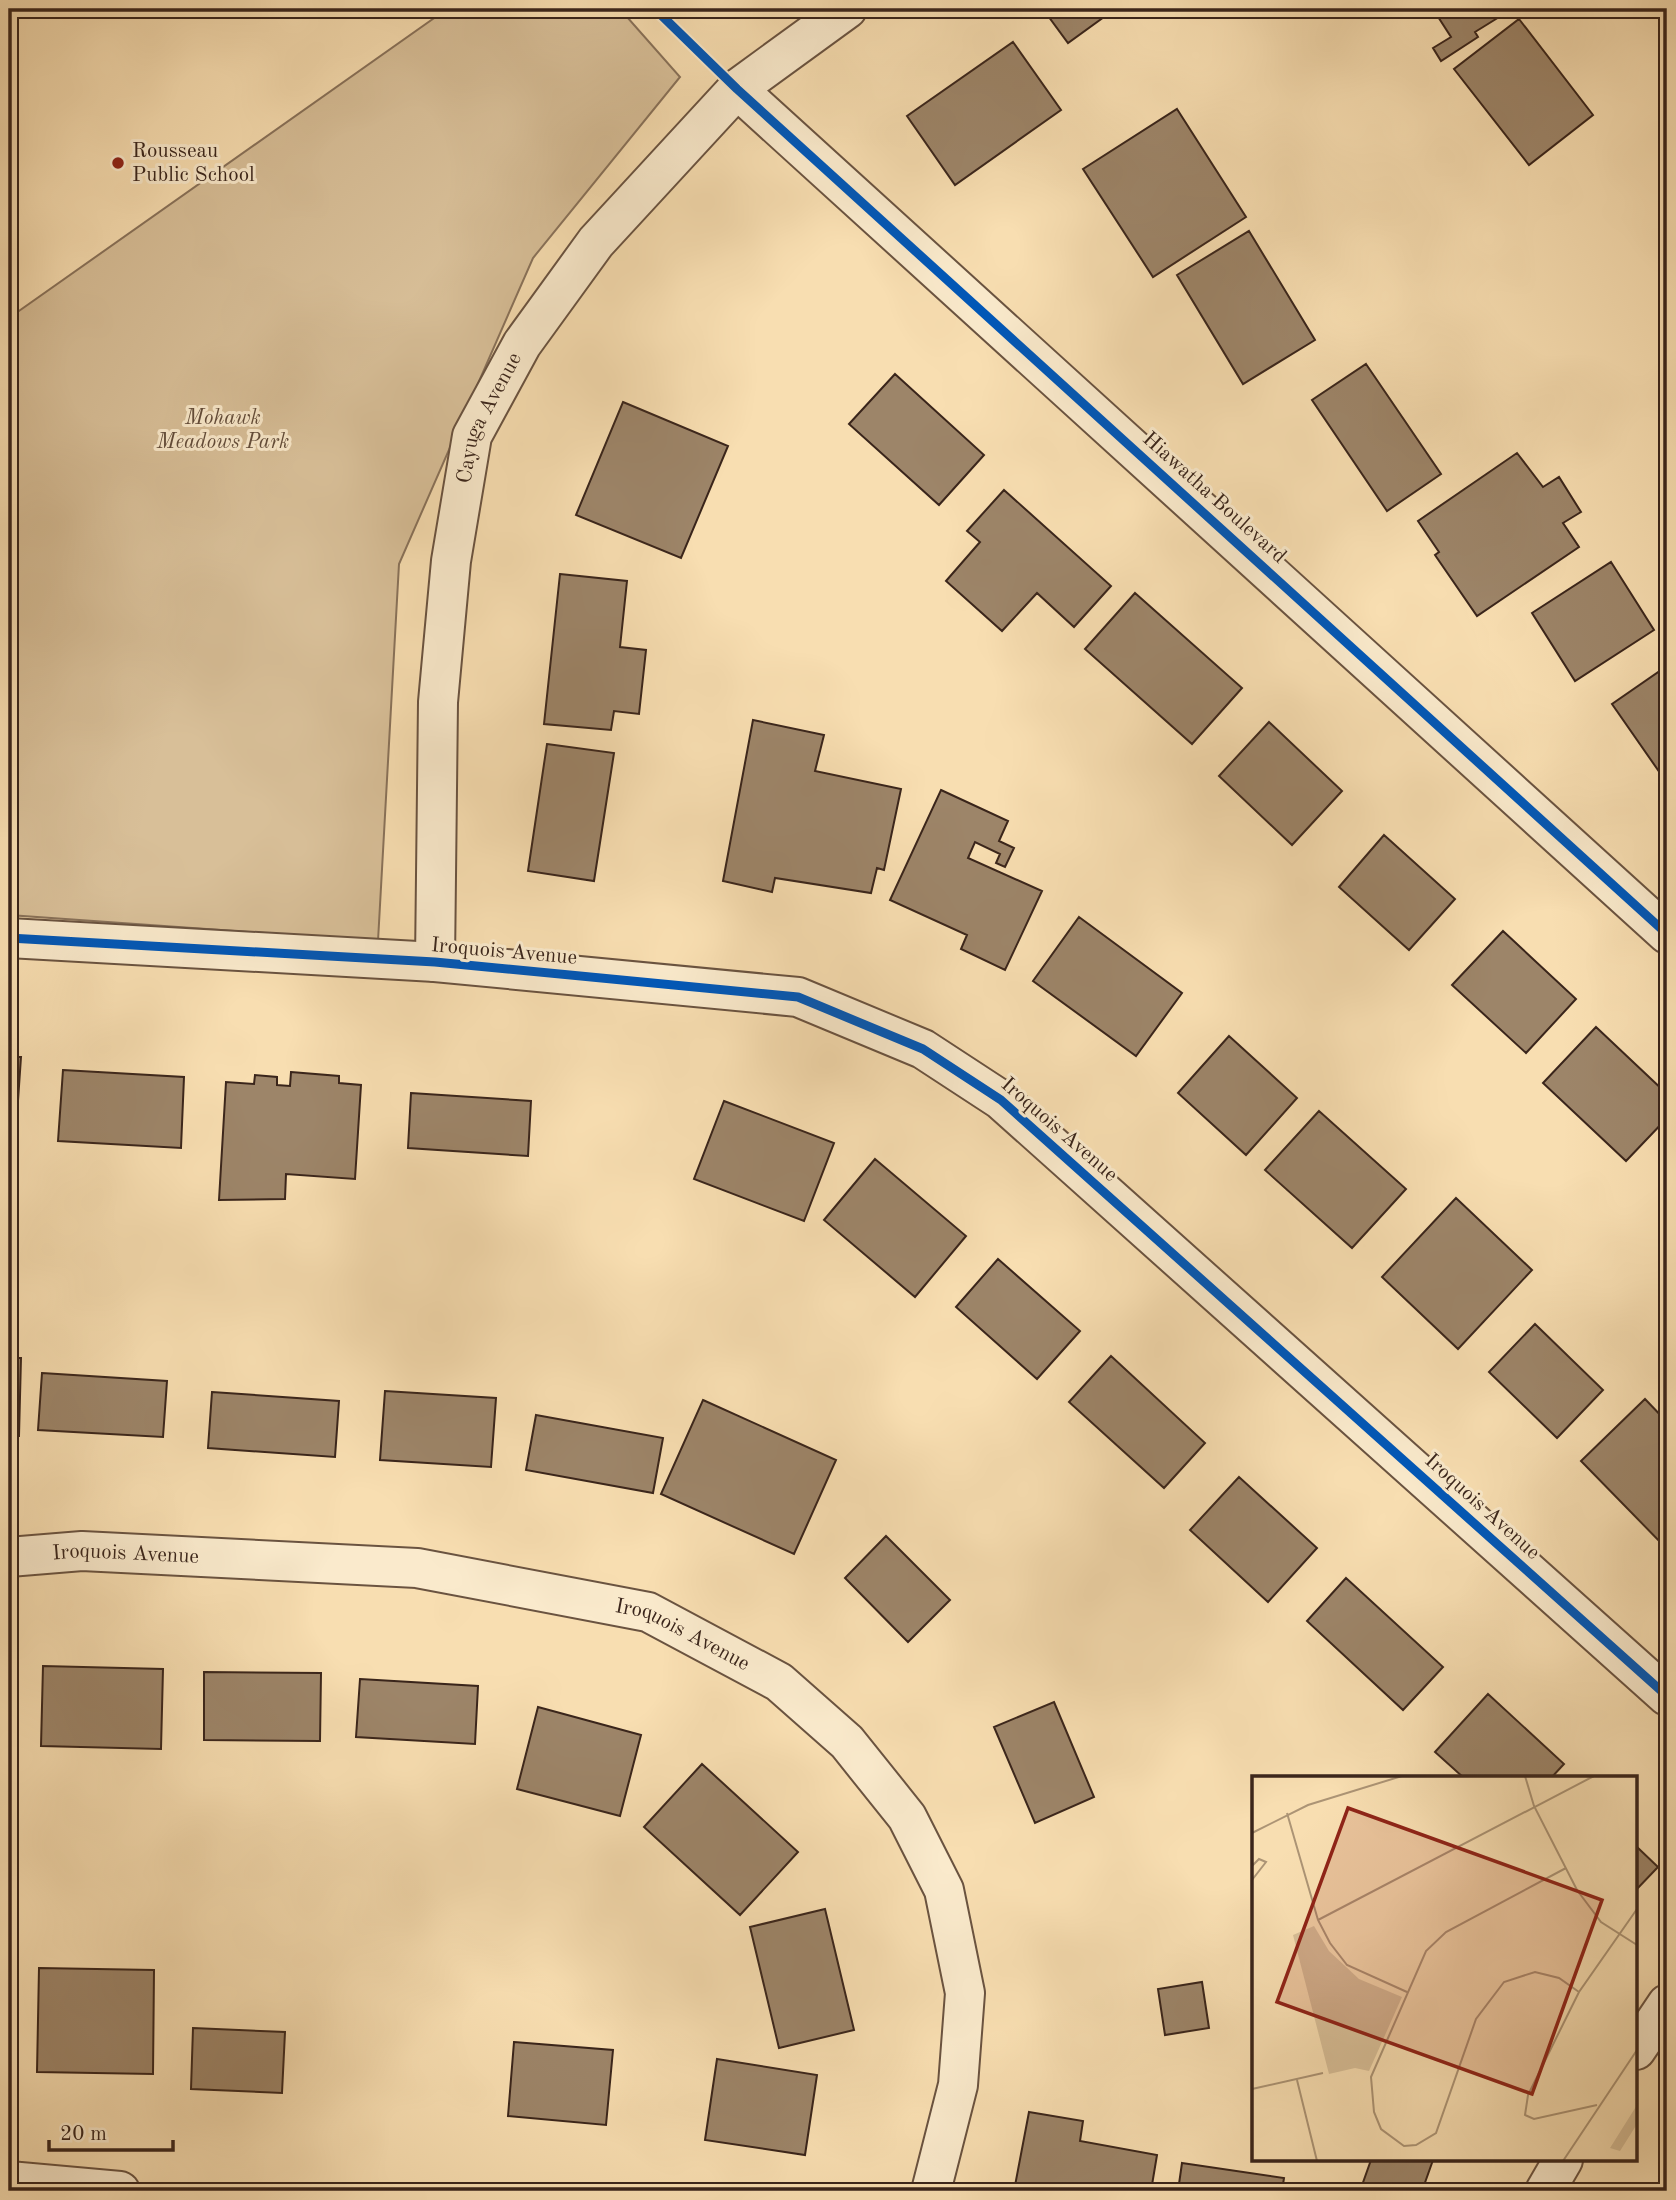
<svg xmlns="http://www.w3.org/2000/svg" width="1676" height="2200" viewBox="0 0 1676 2200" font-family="'Old Standard TT',serif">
<rect width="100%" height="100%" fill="#f8deb1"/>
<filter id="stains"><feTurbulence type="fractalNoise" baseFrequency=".00286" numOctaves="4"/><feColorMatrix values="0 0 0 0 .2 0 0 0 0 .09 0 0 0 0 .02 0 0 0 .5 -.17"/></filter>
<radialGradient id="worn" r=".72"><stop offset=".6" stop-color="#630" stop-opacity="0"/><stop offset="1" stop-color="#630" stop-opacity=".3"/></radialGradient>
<path fill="#d8bf98" stroke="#89725a" stroke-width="2" d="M447,9H620L680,77L533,258L399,564L378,941L9,915V318Z"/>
<path fill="#9d8569" stroke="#3a251b" stroke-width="2" d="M1043,9H1115L1068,43Z
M1433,9H1512L1475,32L1478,37L1441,61L1433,48L1451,37Z
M1519,19L1593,115L1529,165L1454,69Z
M1013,42L1061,110L955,185L907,116Z
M1177,109L1246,217L1153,277L1083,169Z
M1249,231L1315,340L1243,384L1177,275Z
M1366,364L1441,474L1387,511L1312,400Z
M895,374L984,455L939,505L849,424Z
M623,402L728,446L681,558L576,515Z
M1517,453L1543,487L1559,477L1581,512L1563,523L1579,547L1477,616L1435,555L1439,552L1418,521Z
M1004,490L1111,586L1074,627L1037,593L1002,631L946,581L980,542L967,531Z
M1611,562L1654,630L1575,681L1532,613Z
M560,574L627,581L620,647L646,650L639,714L614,711L611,730L544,724Z
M1135,593L1242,688L1192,744L1085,649Z
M1667,666V783L1612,704Z
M753,720L824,735L815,771L901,789L884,870L877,868L871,893L775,878L772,892L723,881Z
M1269,722L1342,791L1292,845L1219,776Z
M547,744L614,753L594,881L528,871Z
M941,790L1008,821L999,841L1014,848L1005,867L996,863L1000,854L975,842L968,858L1042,891L1005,970L961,949L967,935L890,900Z
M1384,835L1455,899L1409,950L1339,887Z
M1079,917L1182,993L1136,1056L1033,981Z
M1503,931L1576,999L1526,1053L1452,985Z
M1596,1027L1667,1094V1118L1626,1161L1543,1083Z
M1229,1036L1297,1098L1246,1155L1178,1093Z
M9,1057H21L17,1115H9Z
M63,1070L184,1077L181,1148L58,1141Z
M291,1072L339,1076V1083L361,1085L355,1179L286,1174L285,1199L219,1200L226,1082L254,1084L255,1075L277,1077V1085L290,1086Z
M411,1093L531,1101L528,1156L408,1148Z
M724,1101L834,1143L804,1221L694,1179Z
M1319,1111L1406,1189L1352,1248L1265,1170Z
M875,1159L966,1236L915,1297L824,1220Z
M1456,1198L1532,1270L1458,1349L1382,1277Z
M998,1259L1080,1331L1037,1379L956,1307Z
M1535,1324L1603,1390L1557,1438L1489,1372Z
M1111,1356L1205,1443L1164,1488L1069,1402Z
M9,1358H21L19,1436H9Z
M42,1373L167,1381L163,1437L38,1430Z
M385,1391L496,1398L491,1467L380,1460Z
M212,1392L339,1401L335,1457L208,1448Z
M1645,1399L1667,1422V1549L1581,1461Z
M703,1400L836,1460L794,1554L661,1494Z
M536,1415L663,1438L653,1493L526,1470Z
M1239,1477L1317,1548L1268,1602L1190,1530Z
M886,1536L950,1600L908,1642L845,1578Z
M1346,1578L1443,1667L1403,1710L1307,1621Z
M43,1666L163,1669L161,1749L41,1746Z
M204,1672L321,1673L320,1741L204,1740Z
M360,1679L478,1686L475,1744L356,1737Z
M1488,1694L1564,1764L1551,1778H1464L1435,1752Z
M1054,1702L1094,1797L1035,1823L994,1727Z
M538,1707L641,1735L620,1816L517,1789Z
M702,1764L798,1852L740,1915L644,1827Z
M1636,1846L1658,1867L1636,1890Z
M825,1909L854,2030L779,2048L750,1927Z
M39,1968L154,1970L153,2074L37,2072Z
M1202,1982L1209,2028L1165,2035L1158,1989Z
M193,2028L285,2032L282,2093L191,2089Z
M514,2042L613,2050L606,2125L508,2116Z
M717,2059L817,2075L805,2155L705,2140Z
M1029,2112L1083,2121L1080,2141L1157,2155L1151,2191H1014Z
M1371,2160H1433L1422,2191H1360Z
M1182,2163L1284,2178L1282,2191H1178Z"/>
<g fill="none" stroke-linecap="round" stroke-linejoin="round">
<g stroke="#6a5340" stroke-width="42">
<g id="minor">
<path d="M737,89L1667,934"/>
<path d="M9,938L435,962L798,997L923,1049L1001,1100L1667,1696"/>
<path id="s1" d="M435,962L438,702L451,561L472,436L522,344L596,242L737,89L847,9"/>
<path id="s2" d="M9,1557L82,1551L417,1568L648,1612L779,1682L847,1742L907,1817L944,1890L965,1993L958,2085L931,2191"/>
<path d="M1636,2050L1667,2004"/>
<path d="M9,2181L120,2191"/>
<path d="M1545,2191L1563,2160"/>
</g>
</g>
<use href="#minor" stroke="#faeacc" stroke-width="38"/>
<g stroke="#faeacc" stroke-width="13">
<path id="cycleway" d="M655,9L737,89L1667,934
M9,938L435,962L798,997L923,1049L1001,1100L1667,1696"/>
</g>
<use href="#cycleway" stroke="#0057b8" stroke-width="9"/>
</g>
<circle fill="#8f2418" stroke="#faeacc" stroke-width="2.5" cx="118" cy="163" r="7"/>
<g text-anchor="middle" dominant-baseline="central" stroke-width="6" stroke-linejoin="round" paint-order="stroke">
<g font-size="21" fill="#3a251b" stroke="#faeacc" text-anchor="start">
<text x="132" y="151">Rousseau<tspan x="132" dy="24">Public School</tspan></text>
</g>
<g font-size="21" font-style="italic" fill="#624c3a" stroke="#faeacc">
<text x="223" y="418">Mohawk<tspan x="223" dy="24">Meadows Park</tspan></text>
</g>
<g font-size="21" fill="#3a251b" stroke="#faeacc">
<text stroke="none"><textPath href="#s1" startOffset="551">Cayuga Avenue</textPath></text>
<text transform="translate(1214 498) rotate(42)">Hiawatha Boulevard</text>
<text transform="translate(504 952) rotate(5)">Iroquois Avenue</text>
<text transform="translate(1059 1130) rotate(41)">Iroquois Avenue</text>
<text transform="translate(1482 1507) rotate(42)">Iroquois Avenue</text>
<text stroke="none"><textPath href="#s2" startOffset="117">Iroquois Avenue</textPath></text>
<text stroke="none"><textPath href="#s2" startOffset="684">Iroquois Avenue</textPath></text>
</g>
</g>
<g transform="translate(1252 1776)">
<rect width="385" height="385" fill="#f8deb1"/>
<path d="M62,150L77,175L107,203L150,221L117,295L103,292L77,298L41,159ZM385,329V348L368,375L358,372Z" fill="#d8bf98"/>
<path fill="none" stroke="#ac9475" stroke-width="2" d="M273,0L282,30L325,114L349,146L385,169M35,37L66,144L78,167L95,189L155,216M0,57L56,29L150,0M0,90L7,83L14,86L0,104M314,92L194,156L174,175L119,301L122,336L129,353L152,370L164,369L184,357L224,243L252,206L283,196L307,202L327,216M66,144L342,0M45,304L65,385M0,313L71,297M345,329L282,343L273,339L276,319L327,216L385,133M311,385L385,274"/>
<path fill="#8f2418" fill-opacity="0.15" stroke="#8f2418" stroke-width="3.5" d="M96,32L350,124L280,318L25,226Z"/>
<rect width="385" height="385" fill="none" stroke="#3a251b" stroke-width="3.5"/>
</g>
<rect width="1676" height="2200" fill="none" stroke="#f8deb1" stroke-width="35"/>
<rect x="10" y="10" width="1655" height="2179" fill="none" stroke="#3a251b" stroke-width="3.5"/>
<rect x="18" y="18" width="1641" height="2165" fill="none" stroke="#3a251b" stroke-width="2"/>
<path d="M49 2140v10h124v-10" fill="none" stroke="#3a251b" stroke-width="3.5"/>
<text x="60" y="2140" font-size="21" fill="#3a251b" stroke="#faeacc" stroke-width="5" paint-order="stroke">20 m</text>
<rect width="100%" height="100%" filter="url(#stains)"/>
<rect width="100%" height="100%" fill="url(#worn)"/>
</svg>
